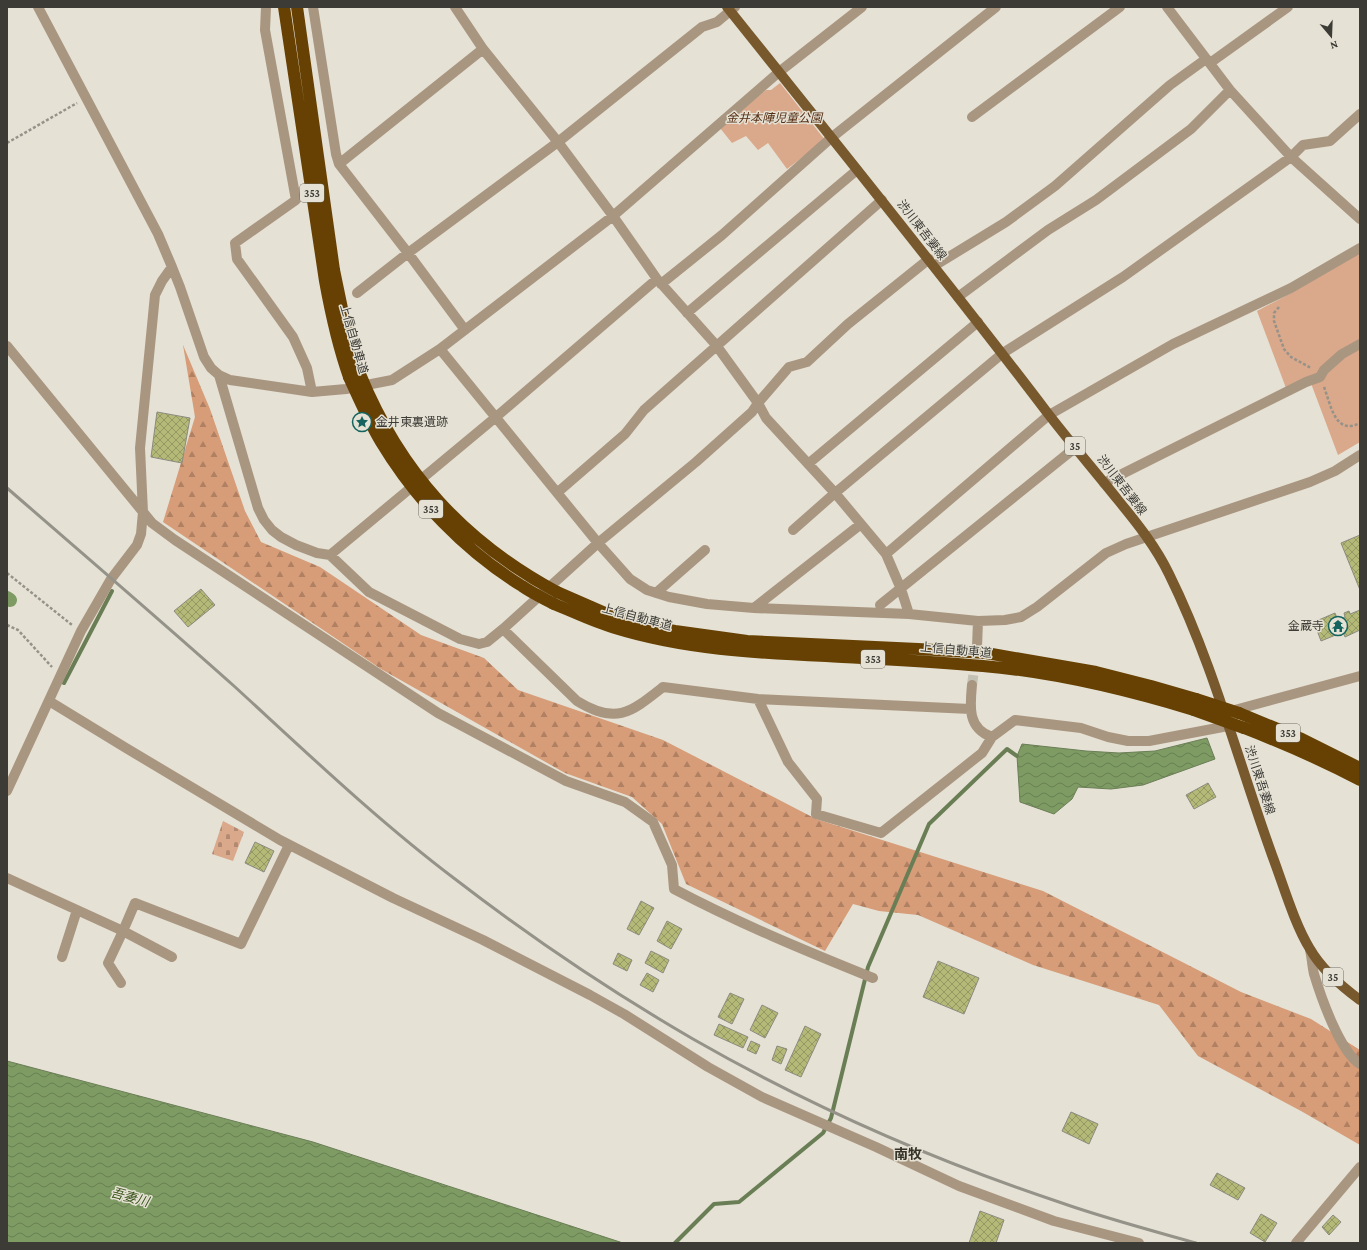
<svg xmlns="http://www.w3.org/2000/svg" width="1367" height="1250" viewBox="0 0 1367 1250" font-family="'Crimson Pro','Noto Sans JP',serif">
<defs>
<pattern id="forest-firs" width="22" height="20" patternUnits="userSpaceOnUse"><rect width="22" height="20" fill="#d79c78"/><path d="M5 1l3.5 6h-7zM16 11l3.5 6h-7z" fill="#b08063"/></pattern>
<pattern id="cemetery-stones" width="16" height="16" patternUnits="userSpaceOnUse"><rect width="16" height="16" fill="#daa88a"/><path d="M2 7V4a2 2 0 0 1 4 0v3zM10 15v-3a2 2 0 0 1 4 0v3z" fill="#b28a72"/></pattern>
<pattern id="water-waves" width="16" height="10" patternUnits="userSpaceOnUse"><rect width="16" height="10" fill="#7e9b63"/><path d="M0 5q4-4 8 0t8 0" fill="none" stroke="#688052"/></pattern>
<pattern id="building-cross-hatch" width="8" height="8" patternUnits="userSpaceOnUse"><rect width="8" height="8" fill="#b5b978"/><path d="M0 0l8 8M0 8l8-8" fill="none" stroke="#949863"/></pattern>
</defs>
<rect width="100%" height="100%" fill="#e5e1d4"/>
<path fill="url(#forest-firs)" d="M183,345L210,409L245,511L261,542L320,567L421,635L484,658L518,690L663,740L816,819L1043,891L1241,992L1311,1019L1360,1050V1145L1301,1111L1198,1056L1159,1005L1033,965L918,915L879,911L853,904L825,951L686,884L662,824L632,797L565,773L381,669L163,522L195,417Z"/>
<path fill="url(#cemetery-stones)" d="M223,821L244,832L233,861L212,854Z"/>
<path fill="#daa88a" d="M780,83L825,140L787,169L768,143L758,150L746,136L732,143L720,128L766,90H771Z
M1360,251V442L1338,455L1309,378L1286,388L1257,311L1293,292Z"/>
<path fill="url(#water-waves)" stroke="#6a7e56" d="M1207,738L1215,759L1143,785L1111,789L1078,787L1072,799L1054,814L1020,802L1017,756L1022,744L1086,751L1119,753L1155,751Z
M7,1061L313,1142L623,1243H7Z"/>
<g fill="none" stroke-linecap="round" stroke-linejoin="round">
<path stroke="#6a7e56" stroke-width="4" d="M64,683L112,591
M675,1243L714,1204L739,1202L823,1133L831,1118L868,967L929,824L1007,749L1017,756"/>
<path stroke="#7e9b63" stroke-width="14" d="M7,598L10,600"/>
</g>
<path fill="url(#building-cross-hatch)" stroke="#8a8b7f" d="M157,412L190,418L182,463L151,457Z
M1360,535V590L1341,543Z
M201,589L215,605L188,627L174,611Z
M1360,610V630L1345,637L1343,632L1321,641L1314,622L1335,613L1338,620L1345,617L1344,613L1349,611L1350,614Z
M1208,783L1216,797L1194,809L1186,795Z
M255,842L274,851L264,872L245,863Z
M641,901L654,908L639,935L627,929Z
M667,921L682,929L671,949L657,941Z
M651,951L669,960L663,973L645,963Z
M618,953L632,960L627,971L613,964Z
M938,961L979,978L964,1014L923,997Z
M647,973L659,980L653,992L640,985Z
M730,993L744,999L732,1024L718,1017Z
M762,1005L778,1013L765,1038L750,1030Z
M719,1024L748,1037L743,1048L714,1035Z
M805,1026L821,1034L801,1077L785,1070Z
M751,1041L760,1045L756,1054L747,1050Z
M777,1046L787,1049L781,1064L772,1060Z
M1071,1112L1098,1124L1089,1144L1062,1131Z
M1217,1173L1245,1188L1238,1200L1210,1185Z
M980,1211L1004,1220L996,1243H969Z
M1261,1214L1277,1223L1265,1242L1250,1233Z
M1333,1215L1341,1222L1329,1235L1322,1227Z"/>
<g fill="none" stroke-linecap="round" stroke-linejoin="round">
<path stroke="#c3c0b4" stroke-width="10" stroke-dasharray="10 5" stroke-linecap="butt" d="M972,685L977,647"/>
<path stroke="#959289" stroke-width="2.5" stroke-dasharray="3 2" stroke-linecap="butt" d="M7,143L77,103
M1279,307L1274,313V321L1284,349L1291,357L1311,368
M1324,387C1331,405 1335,436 1360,423
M7,573L72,625
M7,625L18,630L52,667"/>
<path stroke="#a99680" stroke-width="10" d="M266,7L265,30L296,200L235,243L237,259L293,337L307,368L312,392
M313,7L336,154L339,164L483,49
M455,7L483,49L558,142L613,216L657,279L716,345L758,403L766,418L835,493L886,554L901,589L909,614L978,621L977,647
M1167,7L1230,90L1291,157L1360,219
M1210,63L1288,7
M972,117L1120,7
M339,164L408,253L465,330
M934,266L1006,222L1055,186L1170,85L1206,59
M172,267L180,287L204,357L211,368L219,375L230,380L312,392L346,389L392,380L440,349L613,216L779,72L862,7
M661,284L722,235L831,138L996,7
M357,293L408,253L558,142L702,27L717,22L735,7
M958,297L1048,230L1096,200L1191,129L1230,90
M687,313L857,170
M7,346L143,512L152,523L175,540L438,713L566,781L625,802L653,822L672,865L674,889C738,923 806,951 873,978
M440,349L598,543L630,579L647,590L669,597L707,604L754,608L909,614
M219,375L258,508L264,520L272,530L281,537L296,545L317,553L330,555L369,592L460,639L479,644L487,642L503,629L598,543L696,462L752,412L758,403L789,367L807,362L848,324L929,259
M808,464L978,322
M1104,483L1306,382L1320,377L1324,370L1342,354L1360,344
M558,492L625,434L644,410L882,200
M793,530L835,493L1003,353L1123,277L1291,157L1303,145L1330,141L1360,114
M886,554L1049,415L1173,344L1291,288L1360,248
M330,555L496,417L657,279
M656,593L705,550
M880,605L1076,447
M754,608L861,524
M978,621L1005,620L1021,617L1037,607L1106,553L1126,544L1310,482L1335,471L1360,455
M503,629L577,701C616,725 630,713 663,687L758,699L970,709
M972,685C970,706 967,728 992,737L1015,720L1081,728L1108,737L1128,741H1149L1228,726
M758,699L788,762L817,799L816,814L881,833L982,753L992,737
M49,701L126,748L280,840L393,898L483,940L590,995L624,1014L708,1067L762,1097L876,1147L959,1186L1054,1221L1139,1243
M1231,711L1360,676
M7,791L81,631L111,579L137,545L141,534L143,512L140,448L155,295L162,281L172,267L158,234L38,7
M7,878L123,931L135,903L241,944L289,845
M1310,950C1312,958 1312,966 1314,974C1321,997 1340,1052 1360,1064
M62,957L77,910
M121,983L108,963L123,931L172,957
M1296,1243L1360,1167"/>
<path stroke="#78582d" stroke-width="10" d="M727,7C834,141 942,274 1046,411C1069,441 1094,470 1118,500C1137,523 1156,547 1169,574C1213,663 1238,761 1272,855C1283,884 1294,923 1310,949C1322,970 1341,986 1360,1000"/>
<path stroke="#664103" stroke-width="12" d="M284,7L325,281C331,314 338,346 349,377
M297,7L334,270L345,323L360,374
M557,592L612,616L657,628L675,631L747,641L918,649L986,653L1096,672L1151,686L1196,699
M554,604C574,612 594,622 615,628C683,649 755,653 826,656C878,659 930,661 983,666C1055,672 1125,689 1194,710
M1239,713L1302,739L1360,768
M1244,728C1283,743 1322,760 1360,780"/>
<path stroke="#949289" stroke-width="3" d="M7,488C83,554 159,619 234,686C306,752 377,820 455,879C529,936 612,992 693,1039C808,1105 933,1160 1059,1202C1104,1218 1150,1230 1196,1243"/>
<path stroke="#664103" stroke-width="12" d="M360,374C400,472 464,542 557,592
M349,377C359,399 369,422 381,442C416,500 465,551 522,586C532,593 543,598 554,604
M1196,699L1239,713
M1194,710L1244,728"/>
</g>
<defs>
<g id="sight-ring" transform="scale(1)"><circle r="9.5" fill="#e5e1d4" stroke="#14635f" stroke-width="1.5"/><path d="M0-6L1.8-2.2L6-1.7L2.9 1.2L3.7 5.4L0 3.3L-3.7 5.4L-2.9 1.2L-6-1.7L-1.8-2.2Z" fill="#14635f"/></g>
<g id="temple-ring" transform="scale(1)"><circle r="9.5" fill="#e5e1d4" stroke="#14635f" stroke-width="1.5"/><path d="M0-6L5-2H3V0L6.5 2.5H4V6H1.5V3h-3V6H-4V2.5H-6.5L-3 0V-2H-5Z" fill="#14635f"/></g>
</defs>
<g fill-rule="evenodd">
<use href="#sight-ring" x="362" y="422"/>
<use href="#temple-ring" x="1338" y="626"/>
</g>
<g text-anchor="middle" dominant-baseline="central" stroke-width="3" stroke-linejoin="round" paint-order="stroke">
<g fill="#e5e1d4" stroke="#6f6d65" stroke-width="1">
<rect x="300" y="184" width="24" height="18" rx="3"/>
<rect x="1065" y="437" width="20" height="18" rx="3"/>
<rect x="419" y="500" width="24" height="18" rx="3"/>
<rect x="861" y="650" width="24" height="18" rx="3"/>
<rect x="1276" y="724" width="24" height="18" rx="3"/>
<rect x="1323" y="968" width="20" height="18" rx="3"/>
</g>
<g font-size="11" font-weight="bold" fill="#3c3b36">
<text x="312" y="193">353</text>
<text x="1075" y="446">35</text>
<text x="431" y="509">353</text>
<text x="873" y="659">353</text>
<text x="1288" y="733">353</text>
<text x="1333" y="977">35</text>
</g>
<g font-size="12" font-style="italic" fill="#552e13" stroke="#e5e1d4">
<text x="774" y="118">金井本陣児童公園</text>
</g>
<g font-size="12" fill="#3c3b36" stroke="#e5e1d4">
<text transform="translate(922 230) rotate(52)">渋川東吾妻線</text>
<text transform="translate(354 339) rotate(74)">上信自動車道</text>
<text transform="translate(1122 485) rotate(52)">渋川東吾妻線</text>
<text transform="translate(637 617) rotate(15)">上信自動車道</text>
<text transform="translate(956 650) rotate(5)">上信自動車道</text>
<text transform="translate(1260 780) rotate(72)">渋川東吾妻線</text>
</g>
<g font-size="12" fill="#3c3b36" stroke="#e5e1d4" text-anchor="start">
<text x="376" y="422">金井東裏遺跡</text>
<text x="1324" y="626" text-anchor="end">金蔵寺</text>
</g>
<g font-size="13" font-style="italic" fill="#385419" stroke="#e5e1d4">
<text transform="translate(130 1197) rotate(15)">吾妻川</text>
</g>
<g font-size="14" font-weight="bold" fill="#363329" stroke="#e5e1d4">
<text x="908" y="1154">南牧</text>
</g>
</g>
<rect width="1367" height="1250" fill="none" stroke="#3c3b36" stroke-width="16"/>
<g transform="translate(1331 36) rotate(161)" stroke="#e5e1d4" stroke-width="3" paint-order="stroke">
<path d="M0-3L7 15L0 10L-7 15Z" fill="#3c3b36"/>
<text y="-6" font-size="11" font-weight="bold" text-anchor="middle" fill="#3c3b36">N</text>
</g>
</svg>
